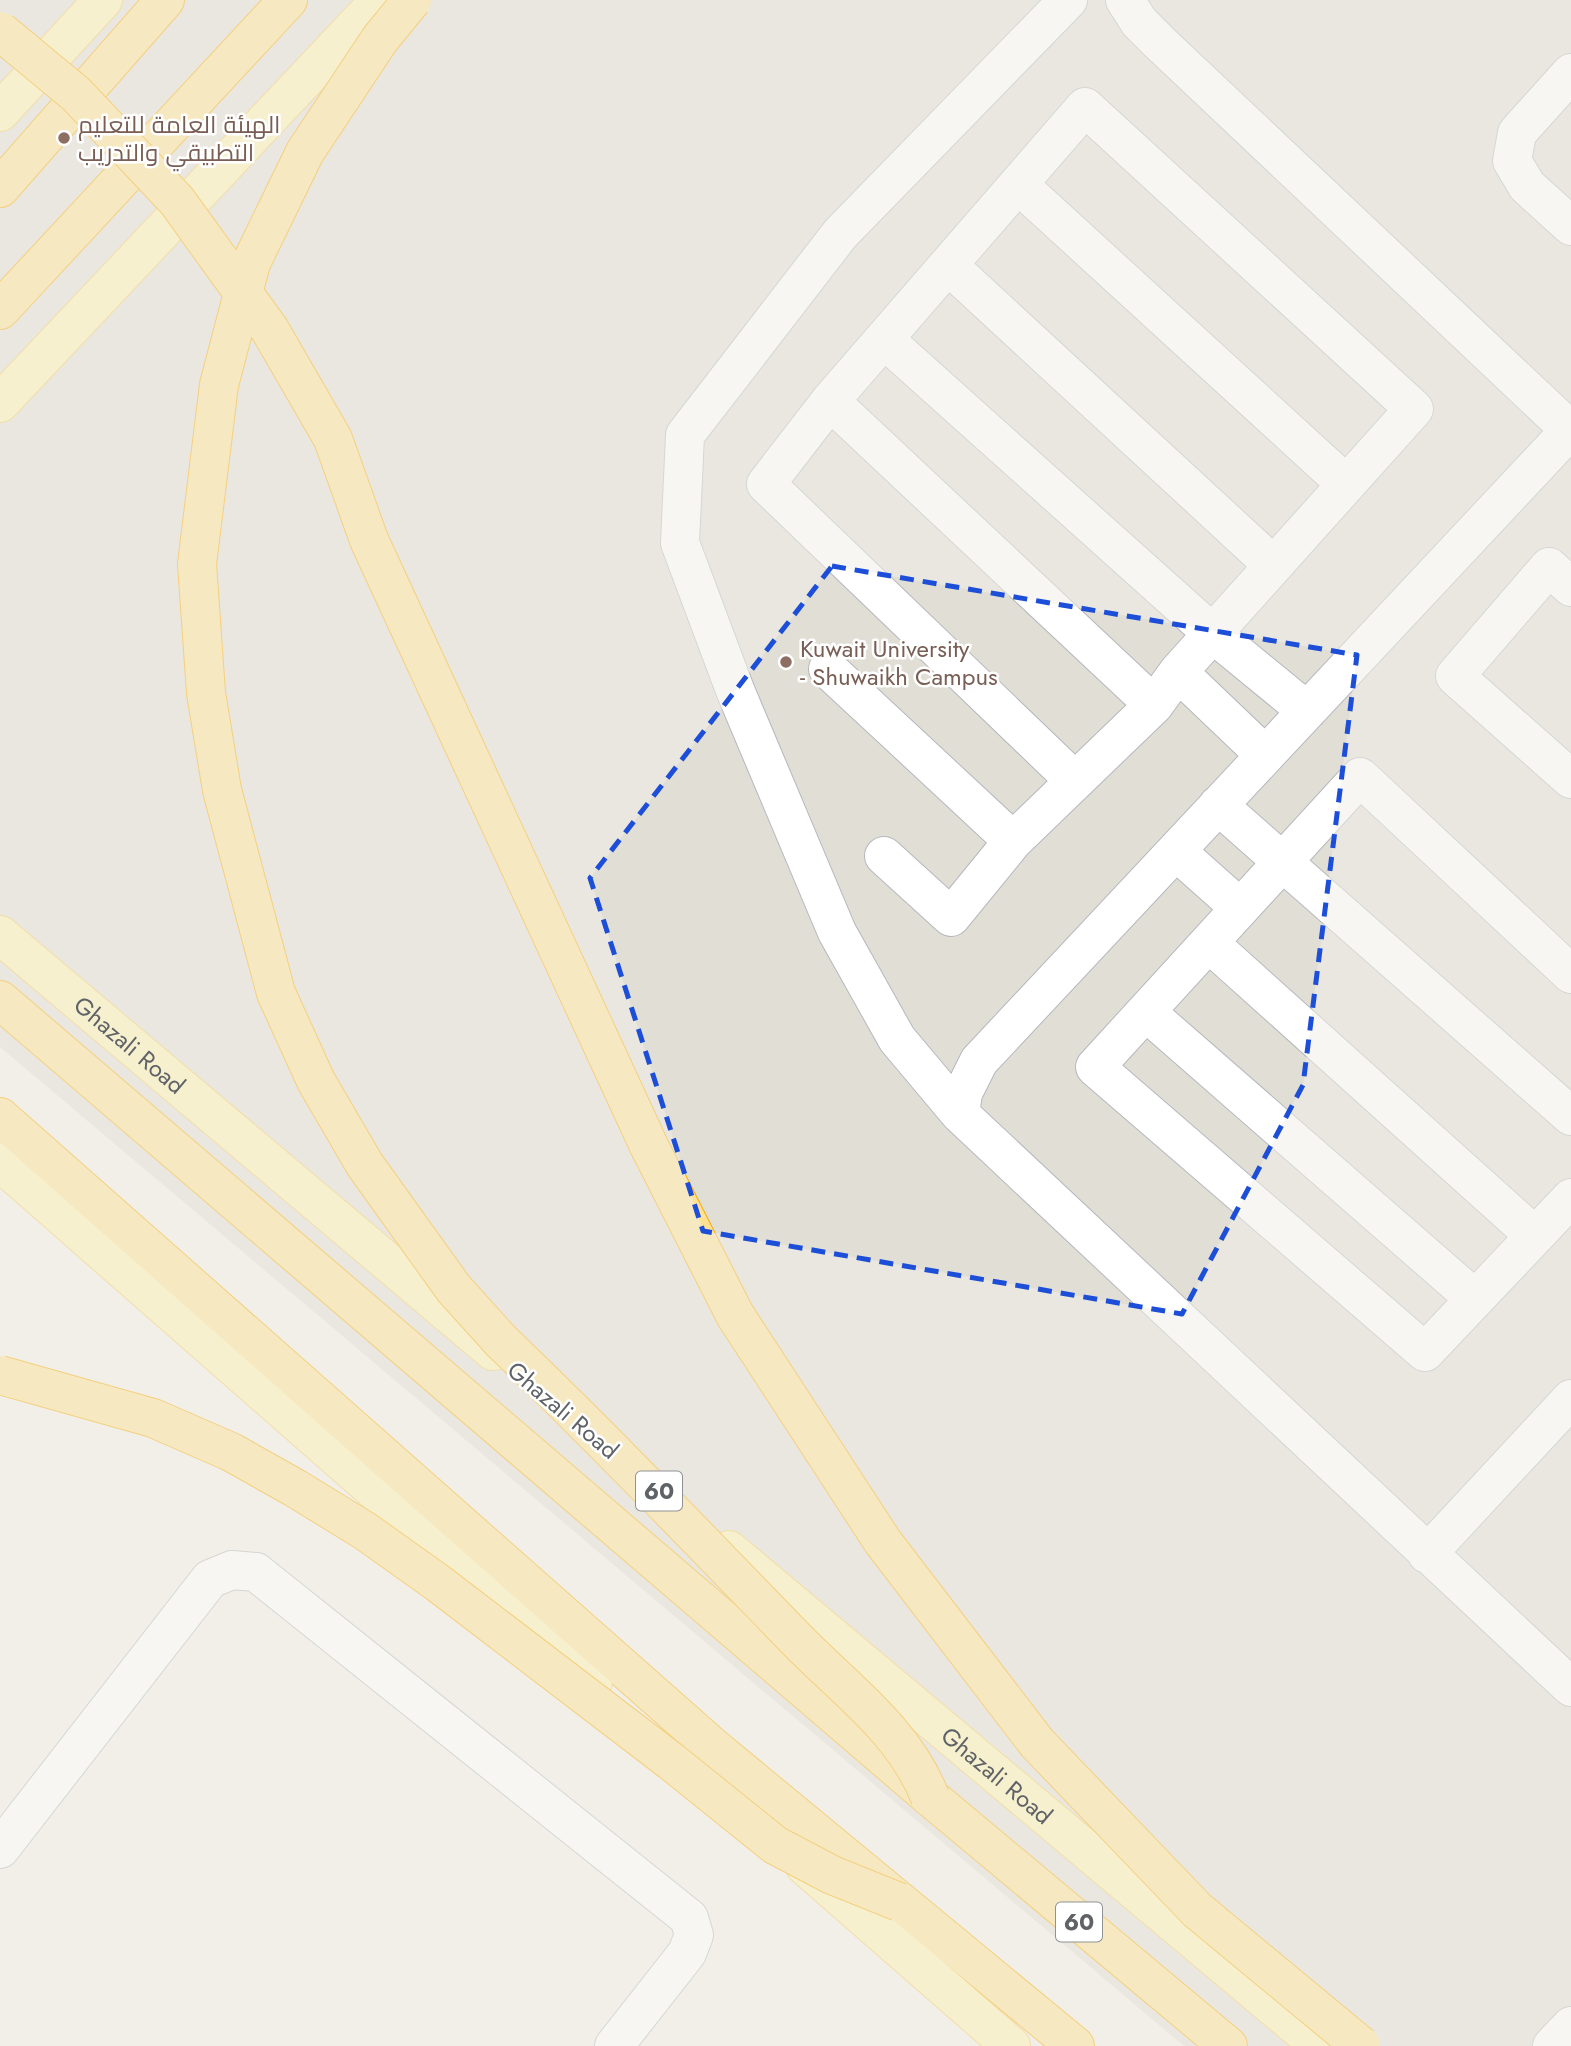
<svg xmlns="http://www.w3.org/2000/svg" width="1571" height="2046" viewBox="0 0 1571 2046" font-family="Jost,Cairo,sans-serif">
<rect width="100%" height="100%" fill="#f1efe8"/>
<path fill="#e1ded6" d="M0,0H1571V2046H1184L0,1047Z"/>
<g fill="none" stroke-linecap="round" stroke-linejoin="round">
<g stroke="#b5b8bc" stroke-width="40">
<path id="minor" d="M1068,0L840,234L685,435L680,543L735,690L837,932L897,1039L960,1114L1571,1687
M1125,0L1139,22L1160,43L1571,431
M1571,73L1517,133L1512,161L1527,186L1571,226
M1019,185L1346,484
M949,266L1273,565
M886,341L1212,633L1307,711
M830,401L1154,705
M1571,587L1549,567L1455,676L1571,779
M828,669L1013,841
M1178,672L1265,755
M1218,805L1571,1116
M1177,852L1240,908
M884,856L951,917L1013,841L1154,705L1178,672L1414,409L1085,107L830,401L766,484L1074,780
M1209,943L1535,1236
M1571,974L1360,777L1095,1067L1425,1352L1571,1198
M1146,1012L1475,1299
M960,1114L963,1093L979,1061L1571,429
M1427,1554L1571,1399
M0,1849L210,1579L232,1570L256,1572L689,1918L694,1935L687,1953L614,2046
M1552,2046L1571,2026"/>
</g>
<g stroke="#f2c960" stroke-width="40">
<g id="major">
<path d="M0,112L103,0"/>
<path d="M0,403L380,0"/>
<path id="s1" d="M0,935L493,1351"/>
<path d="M0,1162L593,1682"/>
<path id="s2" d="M729,1550L1320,2046"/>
<path d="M805,1866L1011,2046"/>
</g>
</g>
<g stroke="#f9ab00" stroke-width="40">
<path id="highway" d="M0,188L165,0
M0,310L288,0
M0,1000L930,1797L1228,2046
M0,1117L714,1748L1075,2046"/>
</g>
<use href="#minor" stroke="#fff" stroke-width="38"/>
<use href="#major" stroke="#fff2af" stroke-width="38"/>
<use href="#highway" stroke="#fde293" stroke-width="38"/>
<g stroke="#f9ab00" stroke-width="40" stroke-linecap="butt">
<path id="highway-bridge" d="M412,0L380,39L305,152L251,263L219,385L197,564L206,693L222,790L276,993L316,1081L365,1165L454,1289L501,1341C601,1437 697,1537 794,1637C844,1689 903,1729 930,1797
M0,31L76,94L177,201L270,330L333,439L369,540L649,1146L735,1315L883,1542L1037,1743L1197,1910L1361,2046
M0,1375L153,1418L231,1452L295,1488L365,1531L438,1583L672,1762L775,1845L832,1875L899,1902"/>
</g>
<use href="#highway-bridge" stroke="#fde293" stroke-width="38"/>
</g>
<path d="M0 0H1571V2046H0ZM832,566L1357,655L1303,1085L1182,1314L703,1231L590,878Z" fill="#f1efe8" fill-opacity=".55" fill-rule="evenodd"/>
<path fill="none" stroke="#1d4ed8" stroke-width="5" stroke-dasharray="14 9" stroke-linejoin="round" d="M832,566L1357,655L1303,1085L1182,1314L703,1231L590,878Z"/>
<g fill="#8d6e63" stroke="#fff" stroke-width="2.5">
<circle cx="64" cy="138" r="7"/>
<circle cx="786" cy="662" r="7"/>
</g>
<g text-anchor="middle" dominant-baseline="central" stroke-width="5" stroke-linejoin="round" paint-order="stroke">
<g fill="#fff" stroke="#8f9295" stroke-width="2">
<rect x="636" y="1471.5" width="46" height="39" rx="5"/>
<rect x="1056" y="1902.5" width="46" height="39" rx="5"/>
</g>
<g font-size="23" font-weight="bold" fill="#5f6368">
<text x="659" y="1491">60</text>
<text x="1079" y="1922">60</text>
</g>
<g font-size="24" fill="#785e54" stroke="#fff" text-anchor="start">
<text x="78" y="124">الهيئة العامة للتعليم<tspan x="78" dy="28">التطبيقي والتدريب</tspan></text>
<text x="800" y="648">Kuwait University<tspan x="800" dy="28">- Shuwaikh Campus</tspan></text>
</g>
<g font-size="24" fill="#5f6368" stroke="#fff">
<text stroke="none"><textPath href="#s1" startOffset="170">Ghazali Road</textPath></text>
<text transform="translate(563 1410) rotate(40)">Ghazali Road</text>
<text stroke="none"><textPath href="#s2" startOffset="350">Ghazali Road</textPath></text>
</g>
</g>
</svg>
